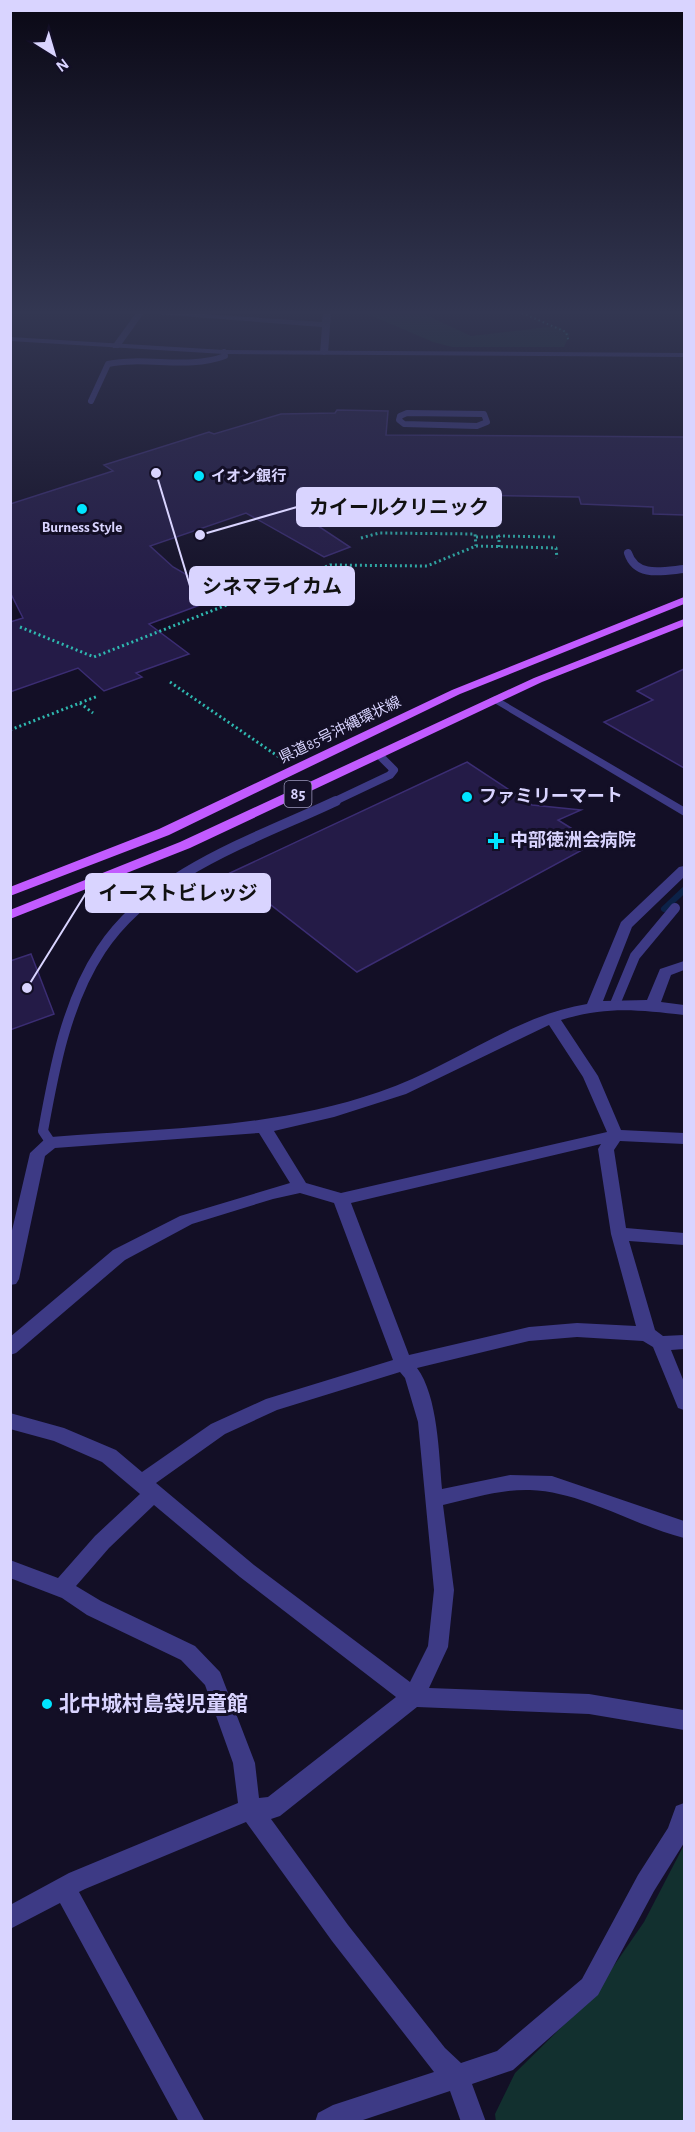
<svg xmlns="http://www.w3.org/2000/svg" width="695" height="2132" viewBox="0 0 695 2132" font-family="'Alegreya Sans','Noto Sans JP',sans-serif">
<rect width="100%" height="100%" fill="#130f26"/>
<path fill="#12302f" d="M365,313H422L471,336L557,326L570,334L564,347H452L433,342Z
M684,1845V2121L496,2122L495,2114L515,2073L593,1996L644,1922Z"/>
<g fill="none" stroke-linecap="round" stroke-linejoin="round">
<path stroke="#0c2248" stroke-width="6" d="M664,909L684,890"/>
</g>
<path fill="#241b47" stroke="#3b2d73" stroke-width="1.5" d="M337,410L388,411L386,435L684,437V515L653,514V507L581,504L579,497L344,493L300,514L350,547L324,557L246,513L150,546L173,567L224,596L149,624L189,654L136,673L142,677L104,691L78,668L10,692V622L23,618L10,592V504L113,471L104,465L209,432L214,434L281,414L335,413Z
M684,669V768L604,722L653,700L637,691Z
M467,762L532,805L581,810L558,820L595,843L357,972L230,873Z
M31,954L54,1014L10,1030V961Z"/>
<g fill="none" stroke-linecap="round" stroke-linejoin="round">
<path stroke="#2fb8b0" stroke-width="2" stroke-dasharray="1.5 3" stroke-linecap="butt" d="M522,313L566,332L569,342"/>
<path stroke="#2fb8b0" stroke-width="3" stroke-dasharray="2 3" stroke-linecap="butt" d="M476,537H499
M361,538L379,533L475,534L476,546
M499,547V536L555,537
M302,576L330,565L427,566L476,546L556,548L557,558
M20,627L94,657L270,588
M170,682L279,757
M80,703L93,713
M10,730L98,696"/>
<path stroke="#3d3a85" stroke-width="6" d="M91,401L108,364C146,356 188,370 225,356L224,352
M407,413L484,414L487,422L477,426L404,424L399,420L400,416Z"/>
<path stroke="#3d3a85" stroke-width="8" d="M628,553C636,578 663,571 684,569
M333,802L390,775L394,770L379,755"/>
<path stroke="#3d3a85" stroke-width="10" d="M615,1004L635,956L675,908
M51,1143L43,1131C54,1070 66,1003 101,950C152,872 255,839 336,801"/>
<path fill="#3d3a85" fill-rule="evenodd" d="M136,313H144L119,348H113L112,346Z
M144,313H189L322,322L323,313H331L328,353L324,355L320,353L322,327Z
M495,696L684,807V816L491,701L489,699Z
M684,866V877L632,927L603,1001L647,1000L660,969L684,961V970L671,975L661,1002L684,1005V1015C637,1010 608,1006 561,1020L598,1076L621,1130L684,1133V1144L620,1141L614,1150L626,1228L684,1233V1245L629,1241L655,1330L663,1336L684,1335V1349L671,1350L684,1382V1410L678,1408L653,1347L643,1341L577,1337L529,1341L417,1368C438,1396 439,1455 442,1489L510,1475L552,1476L684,1521V1538C633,1525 583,1492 530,1490C501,1489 471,1499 443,1505L454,1590L448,1647L429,1688L589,1694L684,1710V1730L589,1714L417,1707L280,1816L271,1819L348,1925L445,2048L461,2063L497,2051L582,1979L638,1875L668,1828L676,1806L684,1803V1843L654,1891L598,1995L513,2070L472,2084L486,2122H461L450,2091L357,2122H315L318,2113L333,2105L434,2072L332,1941L246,1822L85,1889L79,1892L205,2122H179L60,1903L10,1929V1905L69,1873L238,1803L233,1763L205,1685L181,1660L87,1615L62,1598L10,1578V1560L58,1578L95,1536L140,1494L102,1462L54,1441L10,1429V1413L64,1428L116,1450L142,1472L211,1424L266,1399L393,1360L334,1203L300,1193L273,1199L192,1224L125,1260L16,1353L10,1355V1337L113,1250L180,1216L290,1183L259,1133L55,1148L45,1156L19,1279L16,1284L10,1285V1239L30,1153L45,1139L51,1137C163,1128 272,1129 379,1092C451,1068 513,1016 587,1004L621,922L679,867ZM549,1025L583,1077L607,1132L341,1193L306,1183L274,1131L334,1117L406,1094ZM601,1144L598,1149L611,1234L636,1326L577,1323L529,1327L409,1355L351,1203ZM400,1372L405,1378L418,1422L434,1590L428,1646L410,1682L254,1565L156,1483L225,1434L277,1410ZM154,1505L240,1577L396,1697L268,1797L259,1798L255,1763L220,1672L195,1646L101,1601L76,1586L109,1548Z"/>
<path fill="#3d3a85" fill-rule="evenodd" d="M10,337L224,350L684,353V357L224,354L10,341Z"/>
<path fill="#c25bff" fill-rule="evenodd" d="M684,597V604L460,694L169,835L10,896V887L159,829L452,690Z
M684,619V626L542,682L190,848L10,919V910L180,842L534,678Z"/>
</g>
<linearGradient id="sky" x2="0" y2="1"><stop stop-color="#0a0815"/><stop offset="0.51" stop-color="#333752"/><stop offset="1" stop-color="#333752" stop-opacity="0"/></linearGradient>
<rect width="695" height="612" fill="url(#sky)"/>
<g fill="#00e5ff" stroke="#130f26" stroke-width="2">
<circle cx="199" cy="476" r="6"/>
<circle cx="82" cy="509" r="6"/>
<circle cx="467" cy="797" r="6"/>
<path d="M493 832h6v6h6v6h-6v6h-6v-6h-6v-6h6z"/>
<circle cx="47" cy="1704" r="6"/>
</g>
<g text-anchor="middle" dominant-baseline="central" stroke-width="6" stroke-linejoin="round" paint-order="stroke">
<g font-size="15" font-weight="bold" fill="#d9d4ff" stroke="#130f26" text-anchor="start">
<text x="211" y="476">イオン銀行</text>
<text x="82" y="527" text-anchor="middle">Burness Style</text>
</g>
<g font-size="15" fill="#d9d4ff" stroke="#130f26">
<text transform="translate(340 730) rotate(-26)">県道85号沖縄環状線</text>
</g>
<rect fill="#130f26" stroke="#9e99be" stroke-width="1.5" x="284.5" y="781" width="27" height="26" rx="4.5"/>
<g font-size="16" font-weight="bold" fill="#d9d4ff">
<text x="298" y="794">85</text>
</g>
<g font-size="18" font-weight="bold" fill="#d9d4ff" stroke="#130f26" text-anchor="start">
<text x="479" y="797">ファミリーマート</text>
<text x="510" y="841">中部徳洲会病院</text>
</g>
<g font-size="21" font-weight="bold" fill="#d9d4ff" stroke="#130f26" text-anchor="start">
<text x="59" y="1704">北中城村島袋児童館</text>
</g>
</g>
<path fill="none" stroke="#d9d4ff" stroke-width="2" d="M200 535L297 507M156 473L190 586M27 988L86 893"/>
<g fill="#d9d4ff" stroke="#130f26" stroke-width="2">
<circle cx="200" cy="535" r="6"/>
<circle cx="156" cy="473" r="6"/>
<circle cx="27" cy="988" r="6"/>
</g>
<g fill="#d9d4ff" stroke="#d9d4ff" stroke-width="2">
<rect x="297" y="488" width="204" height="38" rx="6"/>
<rect x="190" y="567" width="164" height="38" rx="6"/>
<rect x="86" y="874" width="184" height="38" rx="6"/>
</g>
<g font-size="20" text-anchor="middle" font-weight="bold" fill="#111">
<text x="399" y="514">カイールクリニック</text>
<text x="272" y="593">シネマライカム</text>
<text x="178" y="900">イーストビレッジ</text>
</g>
<rect width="695" height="2132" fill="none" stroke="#d9d4ff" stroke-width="24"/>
<g transform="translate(54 54) rotate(143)" stroke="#130f26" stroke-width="4.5" paint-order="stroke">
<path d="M0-4.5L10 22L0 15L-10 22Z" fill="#d9d4ff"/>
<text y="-9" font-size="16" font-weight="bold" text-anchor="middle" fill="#d9d4ff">N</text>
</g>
</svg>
